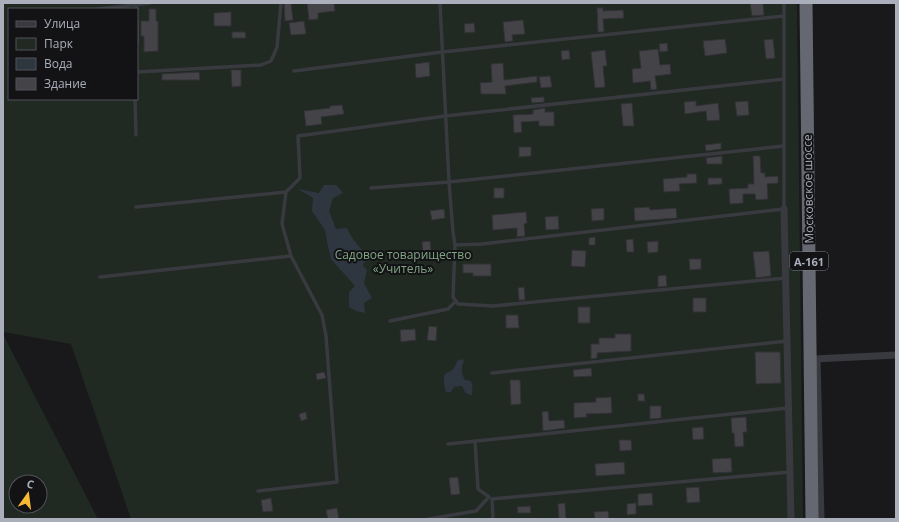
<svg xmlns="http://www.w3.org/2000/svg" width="899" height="522" viewBox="0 0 899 522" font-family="'Open Sans',sans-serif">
<rect width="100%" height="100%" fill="#19181b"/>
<path fill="#202922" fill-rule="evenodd" d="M3,3H797L803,519H131L71,344L3,332ZM9,9H137V99H9Z
M3,334L98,519H3ZM16,482H40V506H16Z"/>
<path fill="#2e373f" d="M324,185H336L343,193L333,198L329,211L336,229L347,228C352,241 363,249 370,261L364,262L363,266L367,270L364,283L372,298L364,303L365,313L356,311L349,307V292L355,286L331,259L327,242L325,230L312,211L313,198L298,189L319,193Z
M462,359L464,361C461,368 461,373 465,380L471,381C473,387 473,391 471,396L465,392L462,386L454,387L451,392H446L444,384V376L446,373C453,371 455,368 457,361Z"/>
<path fill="#434348" stroke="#333237" d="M284,3H291L293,20L285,21Z
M307,3H334L335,11L318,13V19L309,20Z
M750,3H763L764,15L752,16Z
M597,8H603V11L623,10L624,18L603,19L604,32H598Z
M149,9H156V21H158V51L144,52V36H141V21H149Z
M231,12V26H214V13Z
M523,20L525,34L512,35L513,41L505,42L503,22Z
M304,21L306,34L291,35L289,23Z
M474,23L475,32L465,33L464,24Z
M232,32H245L246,38H232Z
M725,39L727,53L705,56L703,41Z
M773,39L775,58L766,59L764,40Z
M667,43L668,51L660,52L659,44Z
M658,49L660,65L670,64L671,74L655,76L657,89L651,90L650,81L633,83L632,69L641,68L639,51Z
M569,50L570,59L562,60L561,51Z
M605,50L607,66H603L605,87L595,88L591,52Z
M429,62L430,76L416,78L415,64Z
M503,63L504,80L537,76V82L505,86L506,94H481L480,83L492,82L491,64Z
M231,70H241V86L232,87Z
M199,72L200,80H162V74Z
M550,76L552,87L541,88L539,77Z
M544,97V102L532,103L531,98Z
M696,101V106L718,103L720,120L707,121L706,111L685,114L684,102Z
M748,101L749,115L737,116L735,102Z
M632,103L634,126H623L621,104Z
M342,105L344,114L321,117L322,124L306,126L304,111L330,108V106Z
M545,108V112H554V126H539V121L521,122L522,132L514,133L513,115L533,114V110Z
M721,143V149L706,151L705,145Z
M519,147H531V156L519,157Z
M722,156V164H707L706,158Z
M753,156H760L761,173H765V177L778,176V183L767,184L768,199L756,200L755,194H743V203L730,204L729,189L748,188V184H754Z
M687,174H696L697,183L679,184L680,191L664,192L663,179L687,177Z
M708,178H722V184L708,185Z
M494,188H504V198H494Z
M649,207L650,210L676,208L677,218L635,221L634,208Z
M604,208V220L592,221L591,209Z
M444,209L445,218L432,220L430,211Z
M526,212L527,223L524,224L525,236L517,237V228L493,230L492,215Z
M558,216L559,229L546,230L545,217Z
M595,237V245H589V238Z
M633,239L634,252H627L626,240Z
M430,241L431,250L423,251L422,242Z
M658,241V252L648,253L647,242Z
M572,250L586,251L585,267L571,266Z
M769,251L771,276L756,278L753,252Z
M689,259H701V269L690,270Z
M463,264H491V276H473V273H463Z
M666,275L667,286L658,287V276Z
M524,287L525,300H519L518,288Z
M693,298H706V312H693Z
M578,307H590V323H578Z
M506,315H518L519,328H506Z
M429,326L437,327L436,341L427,340Z
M415,329L416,340L401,342L400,330Z
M615,334H631V351L597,353V358L591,359V344H599V338H615Z
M755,352H780L781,383L756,384Z
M591,368L592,376L574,377L573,370Z
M324,372L326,378L317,380L316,374Z
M510,380H520L521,404L511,405Z
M638,394H644L645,401H638Z
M611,397L612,413L586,414L587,417L574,418V403L596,402V398Z
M650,406H661V418L650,419Z
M548,411L549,421L564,420L565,428L543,431L542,412Z
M306,412L307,419L301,421L299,414Z
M746,417L747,432H743L744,446L735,447L734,433H732L731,418Z
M703,427L704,439L693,440L692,428Z
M619,440H631L632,450L620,451Z
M731,458L732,472L713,473L712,459Z
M624,462L625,474L596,476L595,464Z
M458,477L460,494L451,495L449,478Z
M699,487L700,502L687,503L686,488Z
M652,493L653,505L638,506V494Z
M271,498L273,511L263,512L261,500Z
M565,503L566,519H559L558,504Z
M636,503V514L627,515V504Z
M530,506L531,513H518L517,507Z
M337,508L339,519H328L326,510Z
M608,511L609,519H595L594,512Z"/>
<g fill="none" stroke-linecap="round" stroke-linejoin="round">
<path stroke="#393a40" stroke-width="3.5" d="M136,3L137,9
M440,3L449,182L453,232L455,245L453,297L458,304L493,306L786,278
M98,9L150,3
M137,22V43
M294,71L442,52L784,16
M137,72L261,65L271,61L277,47L281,3
M135,99L136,135
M371,188L449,182L784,146
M136,207L286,192
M455,245L482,244L784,209V3
M100,277L291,256
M390,321L448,309L456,301
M492,373L787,341
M475,441L478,489L489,497
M448,444L788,408
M258,491L337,482L326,336L322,315L291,256L282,224L286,192L300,178L298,136L445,116L784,79
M428,519L476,511L489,497
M493,519L492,499L790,472"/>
<path stroke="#393a40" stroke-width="7" d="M784,209L791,519
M814,359L896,355
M817,359L821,519"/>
<path stroke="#656871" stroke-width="13" d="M806,3L812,519"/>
</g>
<g text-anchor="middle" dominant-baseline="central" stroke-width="4" stroke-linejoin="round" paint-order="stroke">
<rect fill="#131316" stroke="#7d808a" stroke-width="1" x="790" y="252" width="38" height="18" rx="3"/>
<g font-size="11" font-weight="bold" fill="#abafbb">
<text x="809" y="261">А-161</text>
</g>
<g font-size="12" fill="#abafbb" stroke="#131316">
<text transform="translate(808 189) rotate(-91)">Московское шоссе</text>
</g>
<g font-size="12" fill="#81a684" stroke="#131316">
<text x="403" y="254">Садовое товарищество<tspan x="403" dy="14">«Учитель»</tspan></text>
</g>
</g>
<rect width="899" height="522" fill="none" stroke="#abafbb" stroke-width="8"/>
<rect x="8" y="8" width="130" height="92" fill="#131316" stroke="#505158"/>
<rect x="16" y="21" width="20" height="6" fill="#393a40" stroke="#505158"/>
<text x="44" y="28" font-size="12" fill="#abafbb">Улица</text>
<rect x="16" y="38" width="20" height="12" fill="#202922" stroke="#505158"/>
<text x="44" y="48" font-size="12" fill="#abafbb">Парк</text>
<rect x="16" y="58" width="20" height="12" fill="#2e373f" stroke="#505158"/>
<text x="44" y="68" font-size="12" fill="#abafbb">Вода</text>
<rect x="16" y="78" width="20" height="12" fill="#434348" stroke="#505158"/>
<text x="44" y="88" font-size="12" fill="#abafbb">Здание</text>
<g transform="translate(28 494) rotate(14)"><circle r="19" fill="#131316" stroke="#505158"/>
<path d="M0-3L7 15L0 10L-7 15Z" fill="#f6ba35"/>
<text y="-6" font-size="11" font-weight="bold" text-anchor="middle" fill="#abafbb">С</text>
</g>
</svg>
